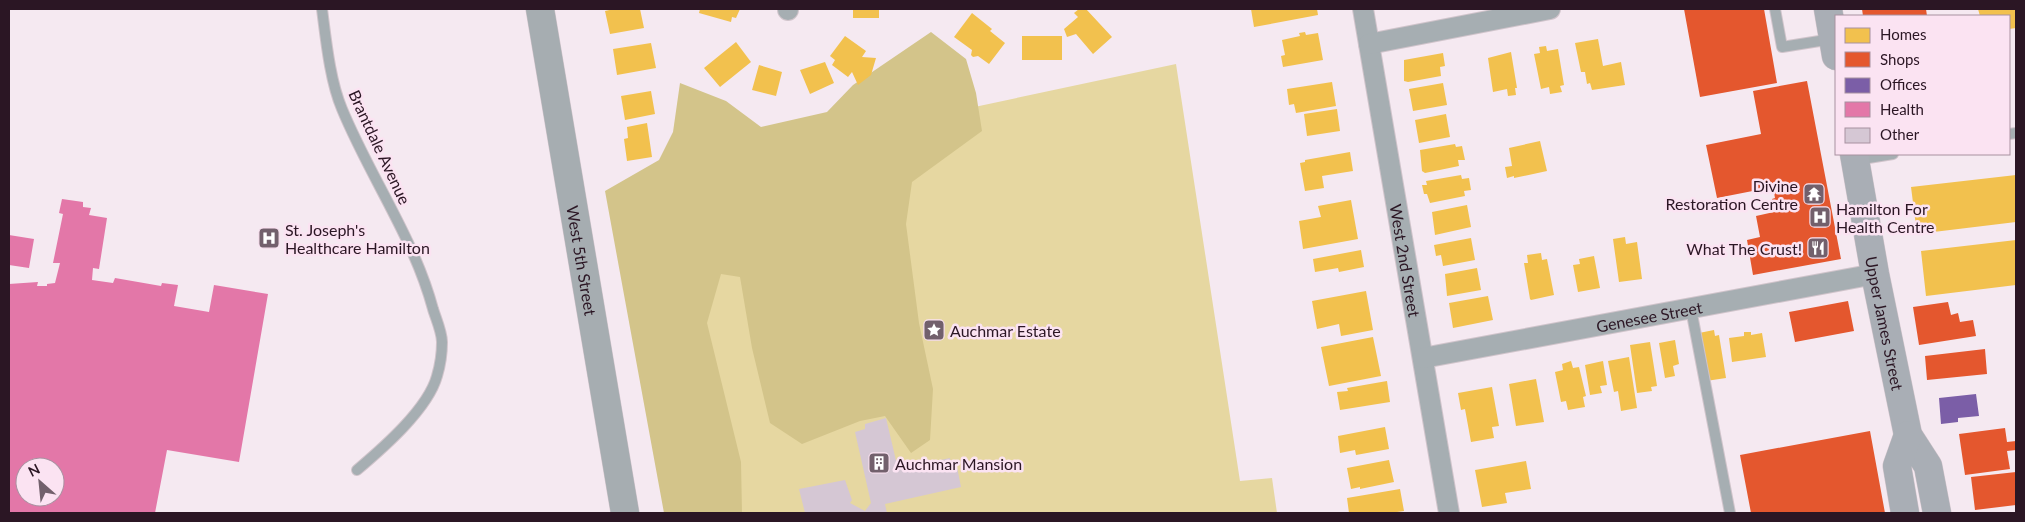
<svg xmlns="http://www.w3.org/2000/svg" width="2025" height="522" viewBox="0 0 2025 522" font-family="Lato,sans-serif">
<rect width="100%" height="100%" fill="#f5e9f1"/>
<path fill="#e6d7a1" d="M1176,64L1240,481L1272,478L1277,513H682L627,181Z"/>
<path fill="#d3c48a" d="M931,32L966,59L976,93L982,131L912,182L906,224L919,323L933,389L930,440L911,453L885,416L860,421L802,444L770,423L752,348L740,277L721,274L707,323L741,462L742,513H664L605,191L659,160L673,132L680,83L726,101L761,127L827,112L853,85Z"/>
<path fill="#f2c14e" d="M614,9H640L644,28L610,34L605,11Z
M700,9H740L736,18L732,17L731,22L699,13Z
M853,9H879V18H853Z
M1079,9H1086L1112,37L1093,54L1076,34L1067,37L1064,29L1078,17L1074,13Z
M1251,9H1317L1318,15L1254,27Z
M1978,9H2016V28L2009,29V16H1980Z
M972,13L992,29L990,31L1005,43L989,64L978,56L973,57L971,55L972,50L954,37Z
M1305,32L1306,35L1318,33L1323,60L1283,67L1281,56L1285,55L1282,40L1300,36L1299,33Z
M845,36L866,51L862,57L876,58L871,75L858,85L852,72L848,77L832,65L835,60L830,56Z
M1022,36H1062V60H1022Z
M1598,39L1603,66L1621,62L1625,85L1592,90L1590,83L1587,84L1585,72H1581L1575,43Z
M736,42L751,62L720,87L704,68Z
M651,43L656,68L617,75L613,49Z
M1546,46L1547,51L1558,49L1564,85L1560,86L1562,92L1550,94L1549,87L1541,89L1534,54L1540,53L1539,47Z
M1511,52L1517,88H1515L1516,95L1508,96L1507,89L1493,92L1488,58Z
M1443,53L1445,66L1440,67L1441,76L1408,82L1404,81V60Z
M825,62L834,83L810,94L800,70Z
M759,65L782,72L776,96L752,90Z
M1332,82L1336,106L1296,113L1294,104L1289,105L1287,89Z
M1443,83L1447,105L1413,111L1409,89Z
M651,91L655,114L625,120L621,96Z
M1337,109L1340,131L1307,136L1304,114Z
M1446,114L1450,137L1419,143L1415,120Z
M647,123L652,157L627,161L624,139L628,138L627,127Z
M1540,141L1547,171L1514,178V176L1507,178L1505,167L1512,166L1509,148Z
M1455,144L1456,147L1462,146L1465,160H1458L1459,166L1425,173L1422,171L1420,150Z
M1350,152L1353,171L1322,176L1324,188L1305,191L1300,163L1305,162V160Z
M1461,175L1462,179L1469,178L1471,190L1464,191L1465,196L1430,203L1427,194H1424L1422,185H1427L1426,181Z
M2016,175V222L1917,234L1911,187Z
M1351,200L1358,239L1303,249L1299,221L1321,217L1318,206Z
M1467,205L1471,227L1435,235L1432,212Z
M1625,237L1626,244L1637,242L1642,279L1619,282L1613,239Z
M1471,238L1475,260L1443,266L1441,255L1436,256L1434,245Z
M2016,240V285L1926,296L1921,251Z
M1361,250L1364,267L1339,272L1338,268L1315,272L1313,259Z
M1541,253L1542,260L1547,259L1554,295L1531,300L1530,299L1524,263H1528L1527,255Z
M1594,256L1600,288L1578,292L1573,265L1580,264L1579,259Z
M1477,268L1481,290L1447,296L1445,274Z
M1366,291L1373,330L1341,336L1339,324L1317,329L1312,301Z
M1488,296L1493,320L1453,328L1449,303Z
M1714,330L1715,336L1719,335L1726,378L1706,381L1699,333Z
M1744,332H1751V335L1762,333L1766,357L1732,362L1729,338L1744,336Z
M1373,337L1381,376L1329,386L1321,347Z
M1675,340L1679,364L1673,366L1675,376L1665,378L1659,343Z
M1650,342L1657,386L1651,387L1652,391L1637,393L1630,345Z
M1629,357L1637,408L1621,411L1618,391L1614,392L1608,361Z
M1571,361L1573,368L1579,367L1586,396L1583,397L1585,407L1568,410L1566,401L1561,402L1555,372L1563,370L1562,364Z
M1603,361L1607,385L1600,386L1602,393L1590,395L1585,365Z
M1536,379L1544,422L1516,426L1509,384Z
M1387,381L1390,402L1340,410L1337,392L1348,391L1347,388Z
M1492,387L1499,426L1492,427L1494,438L1471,442L1465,409L1461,410L1458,393Z
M1385,427L1389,449L1356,455L1355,450L1340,453L1338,436Z
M1389,460L1394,482L1360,489V487L1351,489L1347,468Z
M1526,461L1531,489L1505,493L1507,503L1482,507L1475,470Z
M1400,489L1404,511L1390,513H1349L1347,498Z"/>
<path fill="#e4572e" d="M1684,9H1764L1777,83L1700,97Z
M1862,9H1926L1927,16H1863Z
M1807,81L1841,259L1753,275L1747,240L1760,237L1756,216L1774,212L1772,199L1775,198L1773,187L1717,198L1706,145L1761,134L1753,91Z
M1848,301L1854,331L1795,342L1789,312Z
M1948,302L1951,315L1958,313L1960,322L1973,320L1976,336L1919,345L1913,307Z
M1985,349L1987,374L1927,380L1925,356Z
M2005,428L2007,442L2016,441V450L2007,451L2010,469L1965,475L1959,434Z
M1870,431L1885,513H1751L1740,455Z
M2016,472V505L1975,510L1971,477Z"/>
<path fill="#7b5ea7" d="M1976,394L1979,416L1958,418V422L1941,424L1939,398Z"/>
<path fill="#e377a8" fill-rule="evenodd" d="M62,199L83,202V207L91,208L89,215L107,218L99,269L93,268L92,280L113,283L115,278L161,286L162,283L178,285L174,306L209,312L214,285L268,294L239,462L167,450L155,513H9V284L38,282L37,286H47V284L55,283L60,263H53L63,214L59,213ZM25,467H55V497H25Z
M9,235L34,239L29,268L9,265Z"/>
<path fill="#d5c7d4" d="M886,418L898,469L950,458L952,469L957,467L961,487L885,504L887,513H805L799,489L845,480L852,500L850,503L865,511L871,503L855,432L865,429V424Z"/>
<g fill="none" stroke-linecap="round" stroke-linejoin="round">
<g stroke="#d0c4cb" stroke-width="12">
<path id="lane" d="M322,9C326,40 330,81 342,109C370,177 414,238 433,309C436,319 442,332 442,342C442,352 440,366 437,376C428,409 383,448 357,470
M1775,9L1782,47L1832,39
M2009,134L2016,133
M1856,160L1893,154
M1691,309L1730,513"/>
</g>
<g stroke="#d0c4cb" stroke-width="22">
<g id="street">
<path d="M788,9V10"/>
<path id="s1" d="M1363,9L1449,513"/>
<path d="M1369,44L1550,9"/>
<path id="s2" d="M1423,358L1875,274"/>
</g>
</g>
<g stroke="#d0c4cb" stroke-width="29">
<g id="secondary">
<path id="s3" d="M540,9L625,513"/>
</g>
</g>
<g stroke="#d0c4cb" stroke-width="29">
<g id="primary">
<path d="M1828,9L1836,56"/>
<path id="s4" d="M1854,154L1875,274L1908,435L1928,466L1937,513"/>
<path d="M1905,513L1897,466L1908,435"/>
</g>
</g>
<use href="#lane" stroke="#a6aeb2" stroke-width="10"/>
<use href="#street" stroke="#a6aeb2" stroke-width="20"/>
<use href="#secondary" stroke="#a6adb1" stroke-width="28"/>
<use href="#primary" stroke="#a9aeb5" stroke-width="28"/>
</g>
<defs>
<g id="temple-square" transform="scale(1.125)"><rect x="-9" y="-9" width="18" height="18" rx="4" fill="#72606c" stroke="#fbe3f2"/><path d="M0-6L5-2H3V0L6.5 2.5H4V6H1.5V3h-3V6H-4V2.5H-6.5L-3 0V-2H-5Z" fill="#fff"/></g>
<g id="hospital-square" transform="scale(1.125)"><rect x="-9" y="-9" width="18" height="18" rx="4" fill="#72606c" stroke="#fbe3f2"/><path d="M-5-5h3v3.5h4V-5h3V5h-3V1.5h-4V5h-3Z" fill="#fff"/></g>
<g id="restaurant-square" transform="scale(1.125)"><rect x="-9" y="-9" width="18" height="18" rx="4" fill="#72606c" stroke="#fbe3f2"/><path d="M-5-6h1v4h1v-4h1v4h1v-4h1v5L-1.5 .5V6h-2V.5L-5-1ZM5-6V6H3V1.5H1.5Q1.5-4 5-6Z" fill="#fff"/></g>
<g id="sight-square" transform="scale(1.125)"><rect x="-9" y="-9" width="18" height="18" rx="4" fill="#72606c" stroke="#fbe3f2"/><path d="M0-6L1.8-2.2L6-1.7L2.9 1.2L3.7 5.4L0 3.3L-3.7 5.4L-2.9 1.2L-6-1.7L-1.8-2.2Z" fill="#fff"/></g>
<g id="building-square" transform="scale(1.125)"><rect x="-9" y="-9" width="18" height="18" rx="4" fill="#72606c" stroke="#fbe3f2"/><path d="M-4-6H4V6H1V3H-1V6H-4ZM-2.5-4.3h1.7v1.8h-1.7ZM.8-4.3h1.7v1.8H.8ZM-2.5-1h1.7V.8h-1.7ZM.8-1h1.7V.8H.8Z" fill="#fff"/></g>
</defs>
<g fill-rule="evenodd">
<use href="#temple-square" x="1814" y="194"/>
<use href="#hospital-square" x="1820" y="217"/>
<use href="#hospital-square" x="269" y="238"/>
<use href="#restaurant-square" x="1818" y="248"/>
<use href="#sight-square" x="934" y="330"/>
<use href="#building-square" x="879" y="463"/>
</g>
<g text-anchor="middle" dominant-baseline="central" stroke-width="5" stroke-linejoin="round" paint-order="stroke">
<g font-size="16" fill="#2b1624" stroke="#fbe3f2">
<text transform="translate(380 147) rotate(65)">Brantdale Avenue</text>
<text stroke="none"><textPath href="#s3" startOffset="255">West 5th Street</textPath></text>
<text stroke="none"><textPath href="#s1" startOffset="255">West 2nd Street</textPath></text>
<text stroke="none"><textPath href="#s2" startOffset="230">Genesee Street</textPath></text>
<text stroke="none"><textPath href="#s4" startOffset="172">Upper James Street</textPath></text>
</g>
<g font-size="16" fill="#2b1624" stroke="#fbe3f2" text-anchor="start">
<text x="1798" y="185" text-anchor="end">Divine<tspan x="1798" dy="18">Restoration Centre</tspan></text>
<text x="1836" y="208">Hamilton For<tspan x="1836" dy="18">Health Centre</tspan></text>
<text x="285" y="229">St. Joseph's<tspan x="285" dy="18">Healthcare Hamilton</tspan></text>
<text x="1802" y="248" text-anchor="end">What The Crust!</text>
<text x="950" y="330">Auchmar Estate</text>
<text x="895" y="463">Auchmar Mansion</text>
</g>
</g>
<rect width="2025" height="522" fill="none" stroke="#2b1624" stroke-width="20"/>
<rect x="1835" y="15" width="175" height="140" fill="#fbe3f2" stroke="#a891a0"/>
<rect x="1845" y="28" width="25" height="15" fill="#f2c14e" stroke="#a891a0"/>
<text x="1880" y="40" font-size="15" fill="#2b1624">Homes</text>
<rect x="1845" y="52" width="25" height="15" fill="#e4572e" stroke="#a891a0"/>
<text x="1880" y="65" font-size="15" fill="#2b1624">Shops</text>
<rect x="1845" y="78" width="25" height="15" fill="#7b5ea7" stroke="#a891a0"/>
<text x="1880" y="90" font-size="15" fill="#2b1624">Offices</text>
<rect x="1845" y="102" width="25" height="15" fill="#e377a8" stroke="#a891a0"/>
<text x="1880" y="115" font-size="15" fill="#2b1624">Health</text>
<rect x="1845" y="128" width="25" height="15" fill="#d5c7d4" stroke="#a891a0"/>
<text x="1880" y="140" font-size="15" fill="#2b1624">Other</text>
<g transform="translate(40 482) rotate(333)"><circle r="24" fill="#fbe3f2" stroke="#a891a0"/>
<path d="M0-4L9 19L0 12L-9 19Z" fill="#72606c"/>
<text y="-8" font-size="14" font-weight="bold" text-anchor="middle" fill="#2b1624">N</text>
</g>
</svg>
